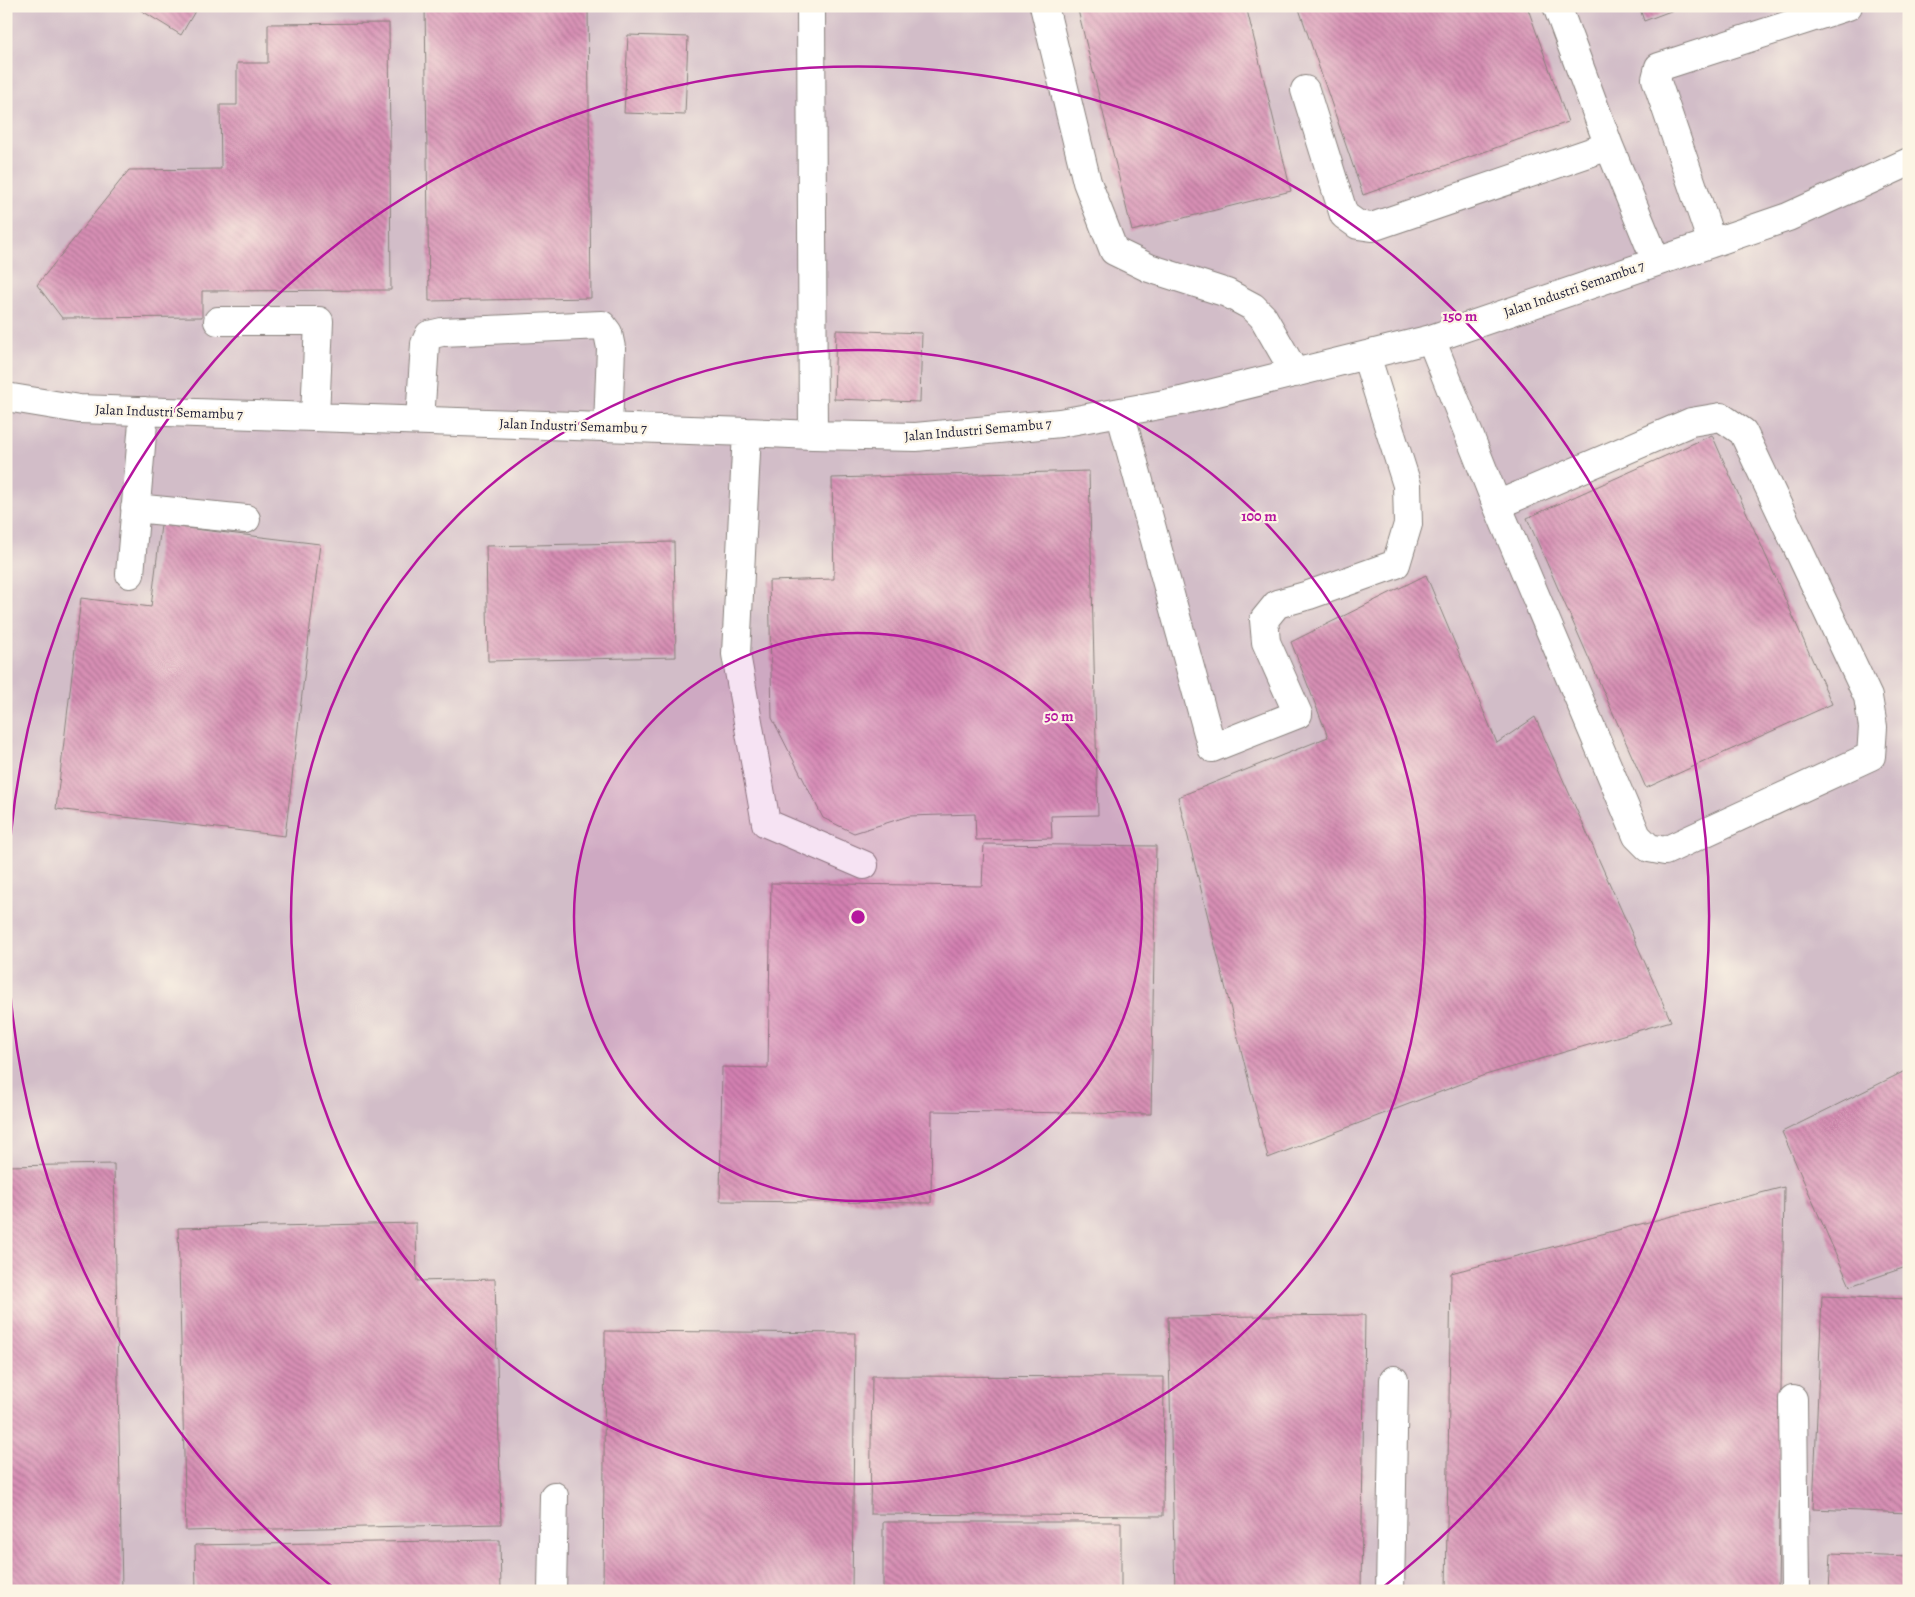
<svg xmlns="http://www.w3.org/2000/svg" width="1915" height="1597" viewBox="0 0 1915 1597" font-family="Alegreya,serif">
<defs>
<pattern id="building-back-hatch" width="6" height="6" patternUnits="userSpaceOnUse" patternTransform="scale(1.25)"><rect width="6" height="6" fill="#d78fb4"/><path d="M-1 5l2 2M0 0l6 6M5-1l2 2" fill="none" stroke="#ae7494"/></pattern>
</defs>
<rect width="100%" height="100%" fill="#fcf5e5"/>
<filter id="ink" filterUnits="userSpaceOnUse"><feTurbulence type="fractalNoise" baseFrequency=".02" numOctaves="2"/><feDisplacementMap in="SourceGraphic" scale="10" xChannelSelector="R" yChannelSelector="G"/><feConvolveMatrix kernelMatrix="1 2 1 2 8 2 1 2 1" color-interpolation-filters="sRGB"/></filter>
<filter id="wash" filterUnits="userSpaceOnUse"><feTurbulence type="fractalNoise" baseFrequency=".0096" numOctaves="4" result="noise"/><feDisplacementMap in="SourceGraphic" scale="20" xChannelSelector="R" yChannelSelector="G"/><feGaussianBlur stdDeviation="1.12" result="paint"/><feColorMatrix in="noise" values="0 0 0 0 0 0 0 0 0 0 0 0 0 0 0 0 0 1.4 0 .05"/><feComposite in="paint" operator="in"/></filter>
<g filter="url(#wash)">
<rect width="100%" height="100%" fill="#eddfbc"/>
<path fill="#d2bdc8" d="M6,6H1909V1591H6Z"/>
<g id="blocks">
<path fill="url(#building-back-hatch)" d="M134,6H198L181,35Z
M425,6H588L591,298L429,301Z
M1077,6H1246L1291,191L1132,231Z
M1298,6H1527L1568,122L1363,195Z
M1639,6H1684L1644,21Z
M389,23L391,290L202,291V317L62,318L37,285L129,170L221,169L220,105H237V63H268V24Z
M628,35L688,37L685,115L624,113Z
M836,330L922,333L920,402L834,399Z
M1712,435L1832,704L1646,788L1527,518Z
M1089,471L1098,815L1051,816L1052,838L976,840L975,814L909,816L854,833L823,818L772,718L769,581L834,579L832,478Z
M161,525L320,544L285,836L56,809L81,598L151,607Z
M674,542L676,657L488,661L486,546Z
M1426,575L1497,743L1535,717L1671,1021L1482,1076L1268,1158L1178,797L1328,737L1291,642Z
M984,844L1156,846L1151,1114L932,1111L931,1203L720,1201L722,1067L768,1068L771,883L982,886Z
M1909,1069V1266L1850,1286L1782,1132Z
M114,1164L122,1591H6V1166Z
M1784,1187L1778,1591H1446L1451,1273Z
M416,1223L417,1281L495,1279L501,1524L186,1531L178,1228Z
M1822,1296L1909,1299V1513L1813,1509Z
M1365,1315L1361,1591H1175L1168,1317Z
M605,1331L855,1333L852,1591H603Z
M872,1376L1164,1377L1163,1516L870,1514Z
M883,1522H1121V1591H883Z
M500,1540L501,1591H196L195,1545Z
M1831,1553L1909,1556V1591H1829Z"/>
</g>
</g>
<g filter="url(#ink)">
<use href="#blocks" fill-opacity="0" stroke="#88807c" stroke-width="1"/>
<g fill="none" stroke-linecap="round" stroke-linejoin="round">
<g stroke="#88807c" stroke-width="30">
<path id="minor" d="M811,6L813,435
M1044,6L1087,182L1114,251L1149,268L1227,293L1253,307L1263,317L1295,373
M1557,6L1609,146
M1305,90L1344,215L1358,225L1372,227L1609,146L1656,261
M1712,243L1656,79L1659,67L1848,6
M218,321H319L315,417
M1431,339L1497,505L1637,836L1649,848L1665,851L1871,756L1873,727L1868,697L1743,432L1721,417L1691,422L1497,505
M6,397L79,409L747,432L813,435L916,437L1060,423L1181,401L1431,339L1788,217L1909,162
M1120,412L1212,748L1298,714L1266,642L1264,620L1277,604L1309,595L1396,564L1408,524L1407,485L1366,355
M420,420L425,344L429,335L442,332L602,325L608,333L611,348L608,427
M747,432L736,654L766,823L864,865
M135,508L246,519
M130,574L144,411
M1793,1399L1795,1591
M552,1591L554,1496
M1390,1591L1394,1380"/>
</g>
<use href="#minor" stroke="#fff" stroke-width="28"/>
</g>
</g>
<circle cx="858" cy="917" r="284" fill="#b5179e" fill-opacity=".12"/>
<g fill="none" stroke="#b5179e" stroke-width="2.5">
<circle cx="858" cy="917" r="284"/>
<circle cx="858" cy="917" r="567"/>
<path d="M334 1588A851 851 0 1 1 1382 1588"/>
</g>
<g text-anchor="middle" dominant-baseline="central" stroke-width="4.5" stroke-linejoin="round" paint-order="stroke">
<g font-size="14" fill="#22223b" stroke="#fcf5e5">
<text transform="translate(1574 289) rotate(-19)">Jalan Industri Semambu 7</text>
<text transform="translate(169 412) rotate(2)">Jalan Industri Semambu 7</text>
<text transform="translate(573 426) rotate(2)">Jalan Industri Semambu 7</text>
<text transform="translate(978 430) rotate(-5)">Jalan Industri Semambu 7</text>
</g>
</g>
<circle cx="858" cy="917" r="8" fill="#b5179e" stroke="#fcf5e5" stroke-width="2.5"/>
<g font-size="15" text-anchor="middle" font-weight="bold" fill="#b5179e" stroke="#fcf5e5" stroke-width="4.5" stroke-linejoin="round" paint-order="stroke">
<text x="1460" y="321">150 m</text>
<text x="1259" y="521">100 m</text>
<text x="1059" y="721">50 m</text>
</g>
<rect width="1915" height="1597" fill="none" stroke="#fcf5e5" stroke-width="25"/>
</svg>
